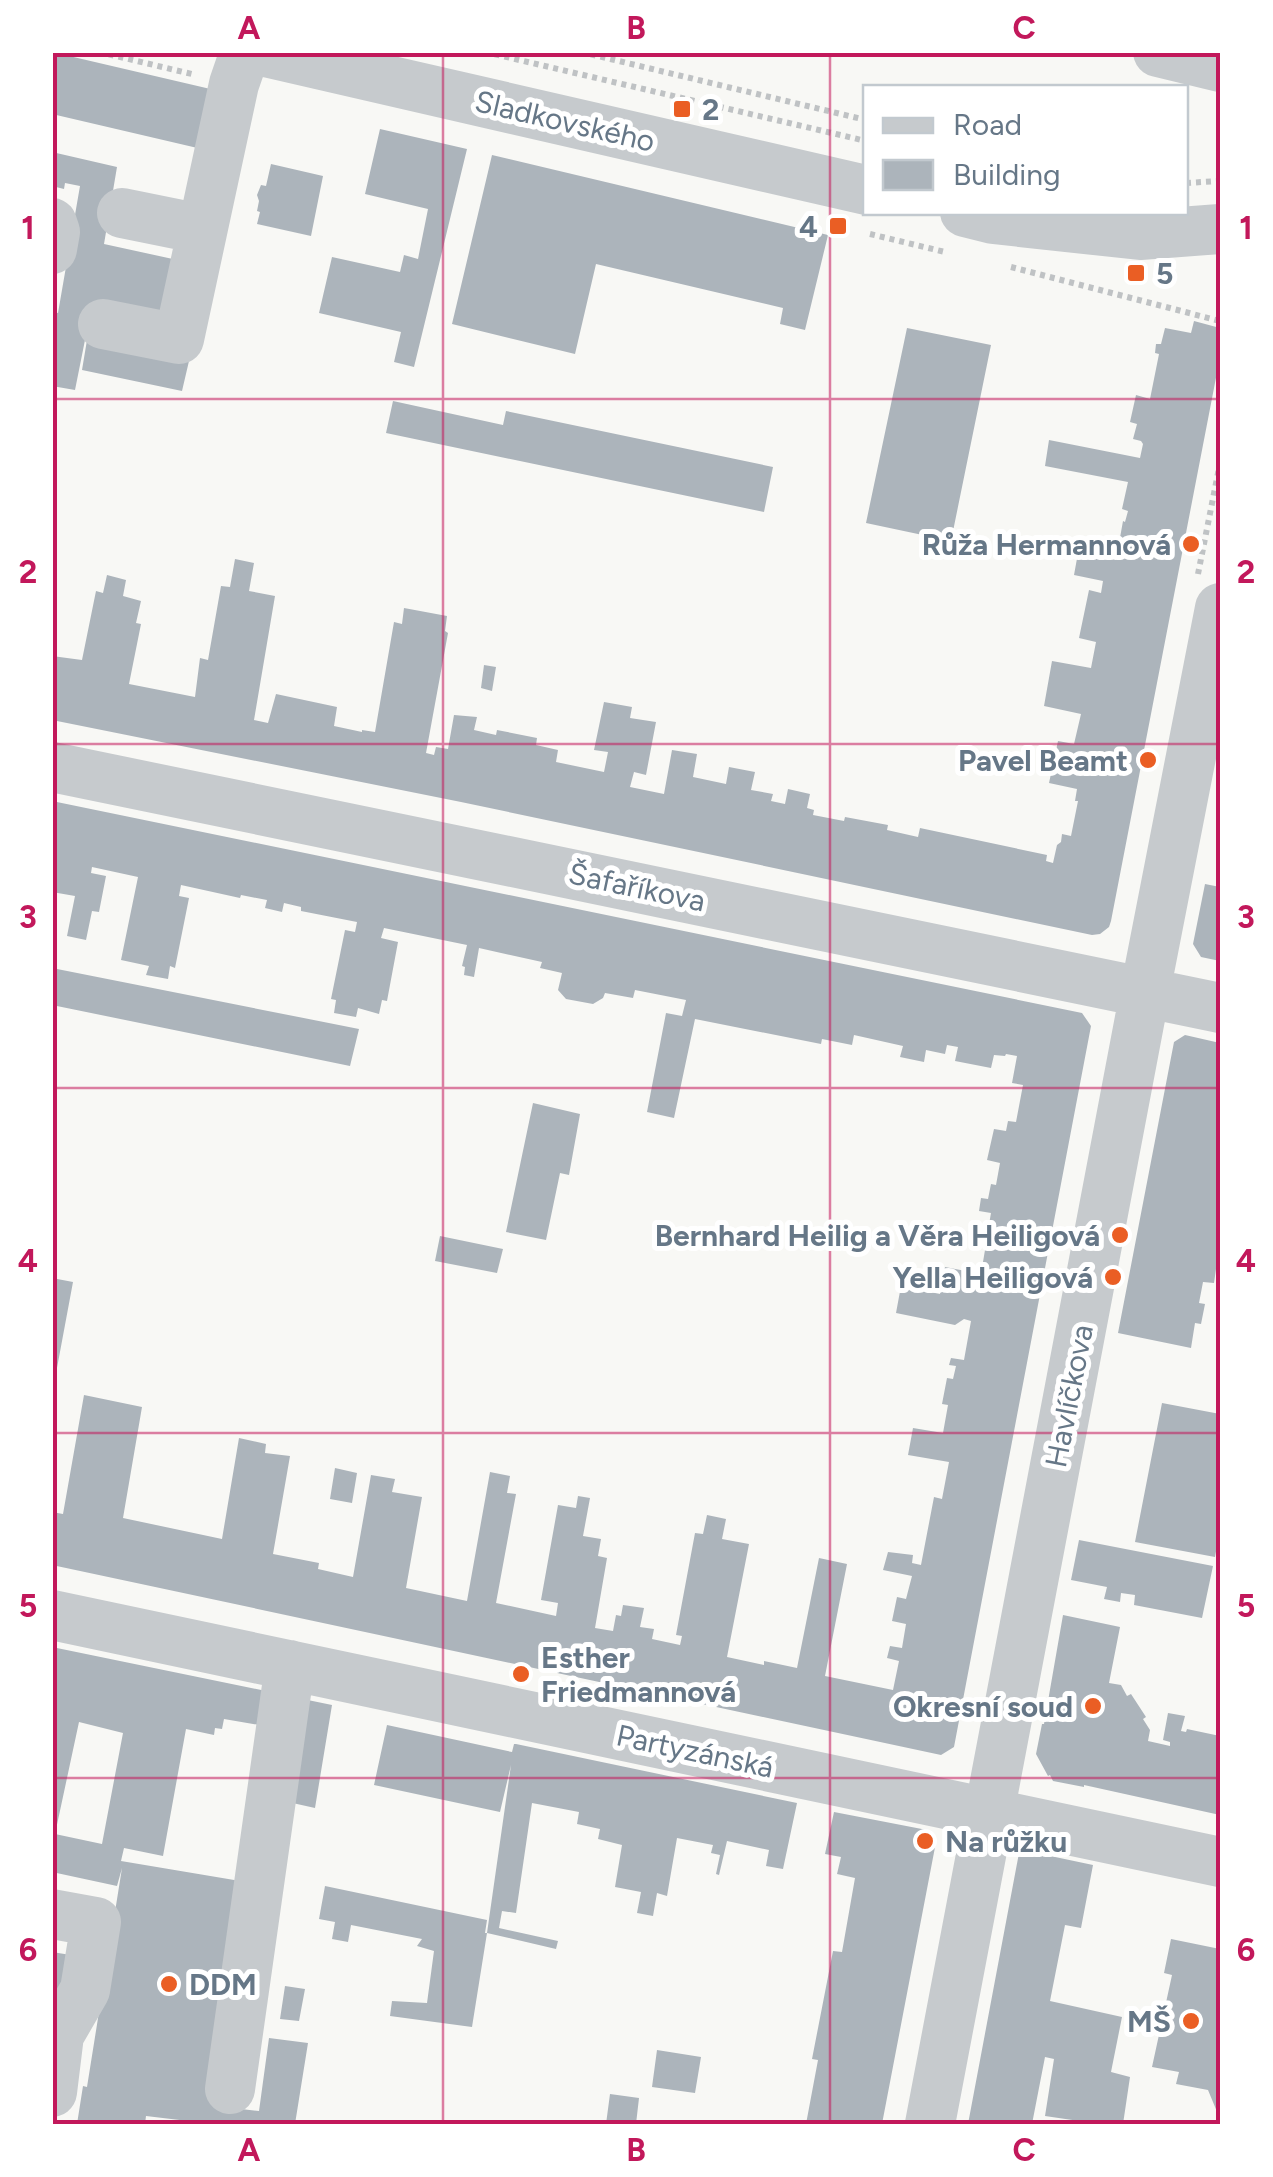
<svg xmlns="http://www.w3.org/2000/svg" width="1273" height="2177" viewBox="0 0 1273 2177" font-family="Figtree,sans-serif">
<rect width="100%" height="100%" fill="#f8f8f5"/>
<path fill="#acb4bb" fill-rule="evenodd" d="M52,52L219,91L206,150L52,114Z
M380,129L467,149L414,367L394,362L401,332L319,313L332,257L400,272L404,255L418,259L428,209L365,194Z
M52,152L117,167L104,244L182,261L170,318L89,320L75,390L52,386V320L54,312L58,313L80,186L65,183L64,189L52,186Z
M492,155L828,235L805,330L780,324L783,308L596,264L575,354L452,324Z
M271,164L323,176L311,236L257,224L260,212L257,211L259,201L257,195L261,185L266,186Z
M1194,321L1220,328V357L1111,921L1109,927L1100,934L1092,935L461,802L52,720V656L82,660L96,591L103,593L107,575L126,580L123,596L141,601L136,623L141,624L129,684L195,697L200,658L208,660L221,586L230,587L235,559L254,563L249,591L275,596L254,720L268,723L276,694L337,707L334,726L362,732V730L375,732L394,622L402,624L404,608L447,616L445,631L448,633L426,753L434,755L436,747L448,749L454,715L477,717L474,730L496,735L497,730L537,738L536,745L558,750L556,762L604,772L608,752L594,750L604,702L632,707L630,718L656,722L646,775L634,772L630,787L664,794L672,750L697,754L693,777L726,784L729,767L755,772L751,790L773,794L771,801L785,804L788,789L810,794L807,808L814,810L813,815L844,821L845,817L888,825L887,830L918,837L920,828L1047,855L1046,861L1053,863L1057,845L1061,842L1062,834L1071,836L1078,801H1075L1077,789L1049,783L1058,741L1074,744L1081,714L1044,706L1052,661L1091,668L1096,642L1079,638L1089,590L1101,593L1103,581L1074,575L1078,553L1116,560L1123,521L1125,522L1128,511L1122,509L1128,482L1045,466L1049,440L1140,458L1143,444L1141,441L1133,439L1137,424L1130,422L1136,395L1150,399L1159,354L1155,353L1156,344H1161L1165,328L1191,333Z
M907,328L991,345L951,541L866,523Z
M87,340L189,361L182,391L82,370Z
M393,401L503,425L506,411L773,467L764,512L386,433Z
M484,665L496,667L492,691L481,688Z
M52,801L1082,1013L1091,1026L954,1747L941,1755L52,1565V1512L63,1514L84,1395L142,1407L123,1518L222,1539L239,1438L266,1444L265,1453L290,1456L273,1554L319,1563L318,1569L353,1577L371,1475L395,1479L392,1492L422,1497L406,1588L467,1601L490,1472L510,1476L507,1493L516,1494L496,1603L556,1616L558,1603L541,1600L558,1505L576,1508L578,1496L590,1498L583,1536L601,1539L598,1556L607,1558L595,1628L613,1631L616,1615L621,1616L623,1605L644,1608L640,1627L654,1629L652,1639L680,1645L682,1636L676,1635L695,1533L703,1534L707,1515L726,1519L722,1539L749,1544L727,1657L764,1665V1661L797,1668L819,1558L847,1564L825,1676L893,1690L899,1661L887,1658L890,1646L902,1648L906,1624L892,1621L897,1597L906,1599L912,1576L883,1570L888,1552L913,1555L912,1563L921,1565L934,1497L942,1499L949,1462L908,1455L913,1428L943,1433L948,1405L942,1404L947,1378L953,1379L956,1366L949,1365L951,1358L964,1360L971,1321L964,1319L955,1325L896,1313L901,1286L940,1294L945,1267L981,1274L986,1244L976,1241L978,1234L987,1236L991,1213L979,1211L981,1198L988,1199L991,1184L996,1185L1000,1163L987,1160L994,1129L1006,1131L1008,1121L1016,1122L1023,1085L1012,1083L1017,1056L1006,1054L1005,1056L994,1055L991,1068L955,1061L958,1047L947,1045L945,1054L926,1050L924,1062L900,1057L903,1046L854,1035L852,1045L822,1039L821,1044L695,1019L674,1118L647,1112L666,1013L682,1016L686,1000L635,990L633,998L605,993L603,998L593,1004L566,999L558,990L562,973L540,968L542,962L479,948L474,977L464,975L465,967L462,966L467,945L384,928L381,938L398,942L387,1001L382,1000L379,1014L358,1008L356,1017L334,1013L336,1000L331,999L345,930L355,932L357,922L301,911V907L284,903L282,912L265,908L267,900L241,895L240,898L181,885L179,896L189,898L175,968L170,966L168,979L146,975L149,966L121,960L138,877L92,867L91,873L106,876L99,912L92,911L86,940L67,936L75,896L52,892V876L57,854L52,853Z
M1205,884L1220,887V961L1201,957L1193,944Z
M52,968L359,1029L350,1066L52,1005Z
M1185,1035L1220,1043V1241L1214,1283L1203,1282L1199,1303L1205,1304L1201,1324L1195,1323L1191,1348L1118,1333L1174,1042Z
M533,1103L580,1114L569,1175L560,1173L546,1240L506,1232Z
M440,1236L503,1249L497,1273L435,1261Z
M52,1278L73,1282L54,1384H52Z
M1162,1403L1220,1414V1529L1215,1557L1135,1542Z
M335,1468L357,1473L352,1503L330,1499Z
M1079,1540L1213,1566L1202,1618L1134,1605L1135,1595L1121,1593L1120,1602L1104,1599L1107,1587L1071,1580Z
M1063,1615L1120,1627L1109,1683L1121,1685L1127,1696L1131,1694L1146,1717L1143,1719L1150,1730L1148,1741L1170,1746V1742L1163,1740L1168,1713L1185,1716L1181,1731L1186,1732L1187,1729L1220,1736V1815L1084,1785V1787L1053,1781L1050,1775L1048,1776L1036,1754L1042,1724H1044Z
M52,1647L271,1692L265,1726L224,1719L222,1729L215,1728L214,1735L186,1729L163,1856L124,1848L121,1861L252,1883L216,2106L259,2111L269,2038L308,2043L295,2124H213L146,2116L145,2124H77L83,2086L87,2087L122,1868L117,1886L52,1872ZM79,1722L123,1733L102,1844L55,1834Z
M298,1698L332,1705L315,1808L279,1800Z
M387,1725L512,1752L514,1744H516L797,1803L783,1869L766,1866L769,1850L727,1841L719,1875L716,1874L720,1855L711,1853L713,1845L677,1838L667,1896L657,1893L653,1916L637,1913L641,1892L615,1887L622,1845L598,1839L600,1829L577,1824L579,1812L532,1803L516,1913L502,1911L499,1928L558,1941L556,1949L487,1933L511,1765L500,1812L374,1785Z
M834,1812L927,1830L936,1842L882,2124H806L818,2060L812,2059L833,1951L842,1952L855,1878L837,1874L841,1857L825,1854Z
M1022,1850L1093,1865L1081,1928L1065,1925L1050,2001L1122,2017L1111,2072L1130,2077L1123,2124H1085L1086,2122L1045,2116L1054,2059L1045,2057L1032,2124H968L1019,1853Z
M325,1886L487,1920L485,1933H487L472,2027L390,2016L392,2001L427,2003L434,1951L417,1946L422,1939L351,1925L348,1942L332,1939L335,1922L319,1919Z
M1171,1939L1220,1949V2119L1208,2090L1176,2084L1179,2072L1152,2067L1172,1975L1164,1973Z
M52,1952L77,1956L71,1991L52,1988Z
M285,1986L305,1989L299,2021L280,2019Z
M657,2050L701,2057L695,2093L652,2087Z
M610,2094L639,2098L636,2124H606Z"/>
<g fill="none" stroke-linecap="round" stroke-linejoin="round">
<path stroke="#bfc2c4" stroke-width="6" stroke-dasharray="5 5" stroke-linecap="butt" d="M99,52L196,75
M485,52L866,141
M581,52L866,120
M1186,183L1220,181
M870,234L945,252
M1011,267L1220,321
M1198,574L1220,463"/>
<path stroke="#c6cacd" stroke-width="50" d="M265,52L866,190
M1158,52L1220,67
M965,212L993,219L1140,235L1220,229
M122,213L201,229
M52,223L55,232L52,249
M103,324L179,339L234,84L245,52
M52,767L1220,1008
M52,1615L1220,1862
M52,1914L96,1922L85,1990L59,2035L52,2092
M230,2089L290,1665
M930,2124L1145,992L1220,608"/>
</g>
<path fill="none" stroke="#c2185b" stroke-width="2.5" stroke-opacity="0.55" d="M443,52V2124M830,52V2124M52,399H1220M52,744H1220M52,1088H1220M52,1433H1220M52,1778H1220"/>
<g fill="#ea5e24" stroke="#fff" stroke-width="4">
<rect x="672" y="99" width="20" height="20" rx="5"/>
<rect x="828" y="216" width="20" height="20" rx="5"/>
<rect x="1126" y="263" width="20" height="20" rx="5"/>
<circle cx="1191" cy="544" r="10"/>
<circle cx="1148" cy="760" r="10"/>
<circle cx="1120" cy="1235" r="10"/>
<circle cx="1113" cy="1277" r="10"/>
<circle cx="521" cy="1674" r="10"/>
<circle cx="1093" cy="1706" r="10"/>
<circle cx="925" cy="1841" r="10"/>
<circle cx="169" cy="1984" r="10"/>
<circle cx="1191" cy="2021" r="10"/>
</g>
<g text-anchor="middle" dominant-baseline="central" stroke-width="10" stroke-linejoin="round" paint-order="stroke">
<g font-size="30" font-weight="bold" fill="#667787" stroke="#fff" text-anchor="end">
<text x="702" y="109" text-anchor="start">2</text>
<text x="818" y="226">4</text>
<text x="1156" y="273" text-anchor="start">5</text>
<text x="1171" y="544">Růža Hermannová</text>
<text x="1128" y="760">Pavel Beamt</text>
<text x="1100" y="1235">Bernhard Heilig a Věra Heiligová</text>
<text x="1093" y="1277">Yella Heiligová</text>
<text x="541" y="1657" text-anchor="start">Esther<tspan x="541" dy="34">Friedmannová</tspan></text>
<text x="1073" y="1706">Okresní soud</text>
<text x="945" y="1841" text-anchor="start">Na růžku</text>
<text x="189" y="1984" text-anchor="start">DDM</text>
<text x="1171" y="2021">MŠ</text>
</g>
<g font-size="30" fill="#667787" stroke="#fff">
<text transform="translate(565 121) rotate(13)">Sladkovského</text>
<text transform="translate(637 887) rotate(12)">Šafaříkova</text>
<text transform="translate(1069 1396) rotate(-79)">Havlíčkova</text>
<text transform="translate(695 1751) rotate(12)">Partyzánská</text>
</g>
</g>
<rect width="1273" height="2177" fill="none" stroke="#ffffff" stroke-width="110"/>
<rect x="863" y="85" width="325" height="130" fill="#ffffff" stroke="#c2c9cf" stroke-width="2.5"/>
<rect x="883" y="118" width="50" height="15" fill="#c6cacd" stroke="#c2c9cf" stroke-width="2.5"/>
<text x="953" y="135" font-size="30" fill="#667787">Road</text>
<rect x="883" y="160" width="50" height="30" fill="#acb4bb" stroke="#c2c9cf" stroke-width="2.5"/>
<text x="953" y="185" font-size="30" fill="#667787">Building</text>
<rect x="55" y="55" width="1163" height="2067" fill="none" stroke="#c2185b" stroke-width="4"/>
<g font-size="32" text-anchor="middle" font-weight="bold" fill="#c2185b">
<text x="249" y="39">A</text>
<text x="636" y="39">B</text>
<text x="1024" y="39">C</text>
<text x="28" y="239">1</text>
<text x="1246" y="239">1</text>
<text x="28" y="583">2</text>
<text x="1246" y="583">2</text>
<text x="28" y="928">3</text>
<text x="1246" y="928">3</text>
<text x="28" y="1272">4</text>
<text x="1246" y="1272">4</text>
<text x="28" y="1617">5</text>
<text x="1246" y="1617">5</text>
<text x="28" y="1961">6</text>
<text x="1246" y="1961">6</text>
<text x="249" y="2161">A</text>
<text x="636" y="2161">B</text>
<text x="1024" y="2161">C</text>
</g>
</svg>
